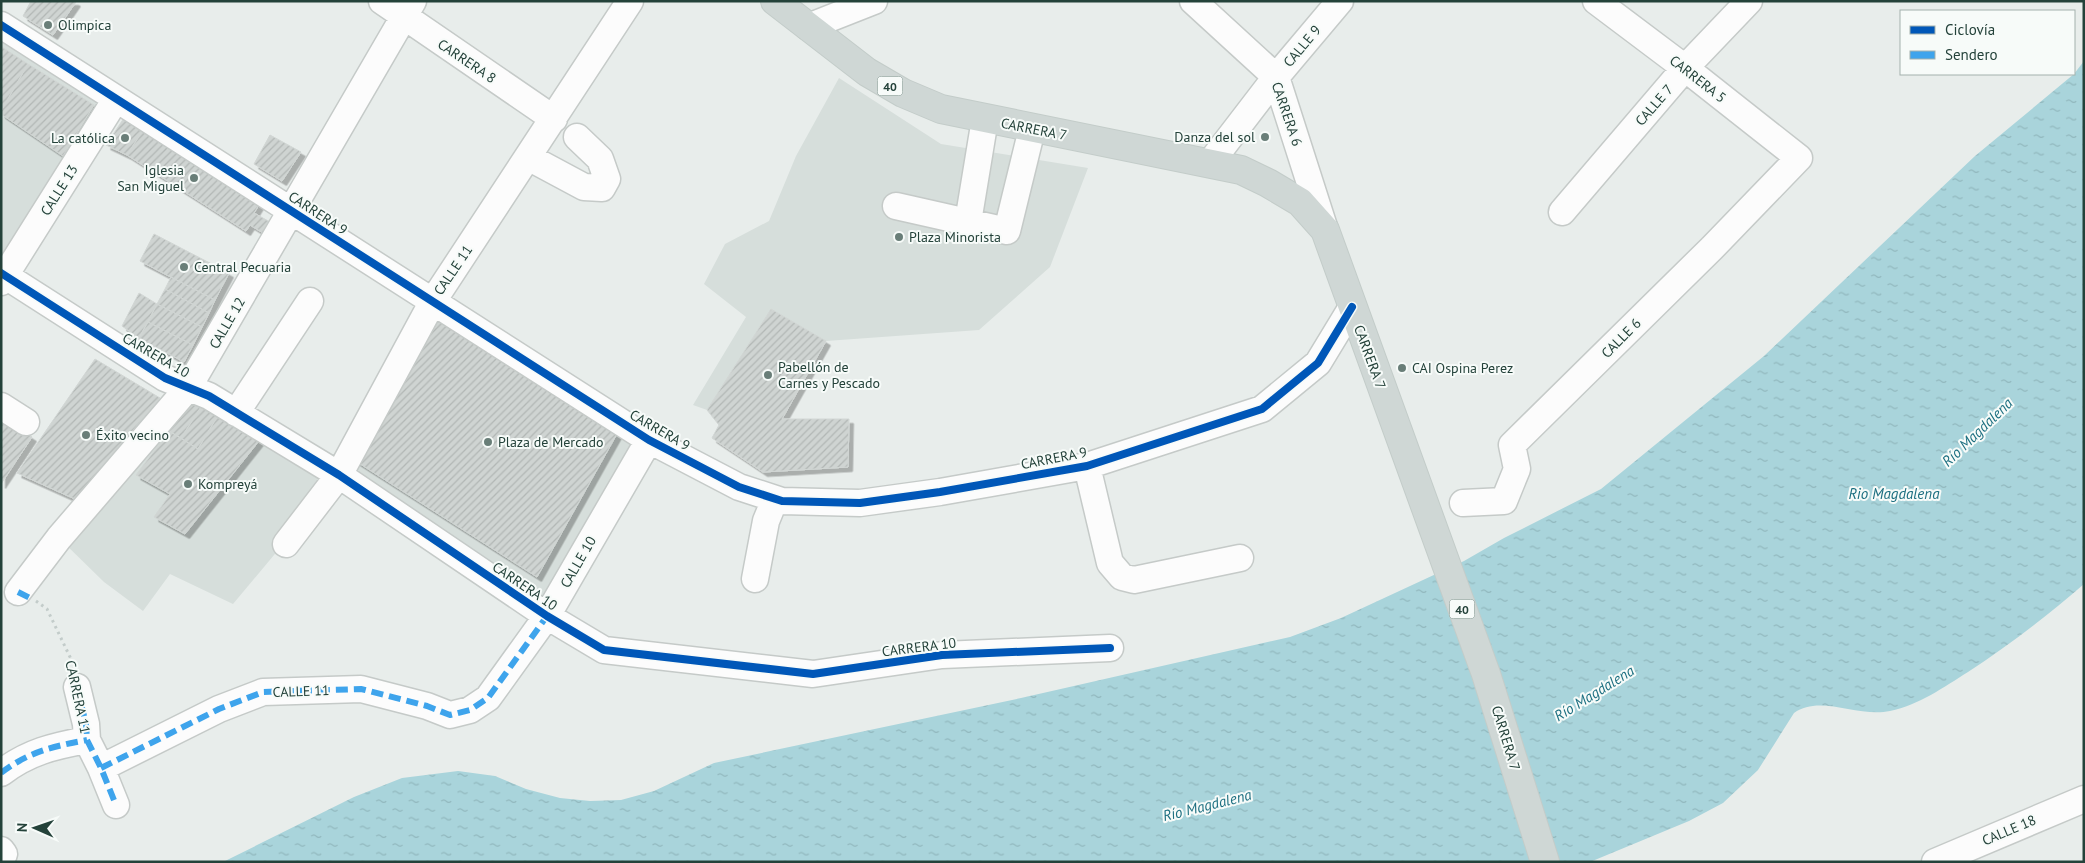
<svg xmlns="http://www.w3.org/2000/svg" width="2085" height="863" viewBox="0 0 2085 863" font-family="'PT Sans',sans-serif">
<defs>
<pattern id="water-ripples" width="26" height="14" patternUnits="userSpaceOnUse" patternTransform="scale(1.25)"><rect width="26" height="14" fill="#a9d4db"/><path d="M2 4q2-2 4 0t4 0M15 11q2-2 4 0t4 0" fill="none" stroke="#91b7bd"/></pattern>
<pattern id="building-hatch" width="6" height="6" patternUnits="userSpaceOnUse" patternTransform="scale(1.25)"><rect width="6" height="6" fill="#cfd4d2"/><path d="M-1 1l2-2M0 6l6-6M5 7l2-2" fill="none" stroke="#b2b7b5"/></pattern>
<filter id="shadow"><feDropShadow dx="4.5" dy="4.5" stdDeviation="0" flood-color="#0004"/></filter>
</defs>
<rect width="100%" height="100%" fill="#e8edeb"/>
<path fill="#d6dedb" d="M1,25L116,99L1,282Z
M839,78L941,144L1088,168L1050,267L979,330L826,341L771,309L707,410L693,405L746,317L704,284L725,244L769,221L796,156Z
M437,296L649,440L540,603L338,459L284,543L233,604L170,574L143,611L104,582L59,538L188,388L338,459Z"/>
<path fill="url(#water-ripples)" d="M2084,61V584C2047,616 2009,645 1968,672C1944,687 1919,705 1890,711C1858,718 1820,694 1794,713L1758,770L1723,803L1689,821L1590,862H223L354,797L402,778L458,771L495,776L526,789L560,798L590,801L621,800L654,791L714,763L1021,698L1290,637L1341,618L1464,561L1504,538L1601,489L1764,356L1975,156L2074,74Z"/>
<path fill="url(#building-hatch)" stroke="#d1d6d4" filter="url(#shadow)" d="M31,1H74L76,2L53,35L23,16Z
M2,47L28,64L1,111V49Z
M28,64L94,105L63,156L1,114V111Z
M126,115L145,127L127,155L106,145Z
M145,127L262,200L254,213L270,222L263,233L250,225L246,231L127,155Z
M270,135L301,152L282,181L254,164Z
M154,234L229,273L215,300L140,261Z
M171,277L215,300L209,313L165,289Z
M165,289L209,313L202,327L157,304Z
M139,293L157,304L139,338L122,326Z
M157,304L202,327L193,345L148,322Z
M442,308L622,425L537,577L354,460Z
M771,309L826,341L782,419H849L848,467L763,472L712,438L719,425L707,410Z
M148,322L193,345L184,362L139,338Z
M95,359L160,398L75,499L17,473Z
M189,399L201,407L181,438L169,431Z
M201,407L217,417L198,449L181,438Z
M1,417L32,437L1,484Z
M217,417L259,441L185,534L154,517L170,494L136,475L169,431L198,449Z"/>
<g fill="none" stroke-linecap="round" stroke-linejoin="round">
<g stroke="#c5cac8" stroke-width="29">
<path id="minor" d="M382,1L554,119
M1193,1L1276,77L1325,230
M1,25L649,440L739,487L782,501L860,503L940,492L1087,466L1262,409L1318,363L1352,307
M808,27L874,1
M528,157L584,187L602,188L607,179L600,159L577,137
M1210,163L1276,77L1340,1
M896,206L1007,231L1032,129
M1562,212L1685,68L1749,1
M968,222L985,119
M1,273L165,378L209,396L339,475L547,616L604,650L813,674L942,655L1110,648
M1,282L116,99
M1,406L26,422
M236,413L310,301
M1087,466L1110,563L1122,577L1134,580L1240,558
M1463,503L1504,501L1517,469L1512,445L1712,248L1799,158L1685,68L1596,1
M286,544L339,475L433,301L630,1
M755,579L766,521L775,499
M18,592L59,538L188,388L413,1
M77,687L86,724L87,740L101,768L116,805
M101,768L219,709L263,692L361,689L427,706L450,715L470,710L488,698L547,616L649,440
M1,773C28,752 54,746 87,740
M1,850L4,854
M1935,862L2084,799"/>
</g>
<g stroke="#c3ccc9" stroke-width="30">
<path id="major" d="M775,1L867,72L903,93L941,109L1241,170L1268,183L1300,202L1325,230L1486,674L1545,862"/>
</g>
<path stroke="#c3ccca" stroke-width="3" stroke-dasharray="2.5 4" stroke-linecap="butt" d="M36,601L47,609L71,659L73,666"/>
<use href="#minor" stroke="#fcfcfc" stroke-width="26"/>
<use href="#major" stroke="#cfd7d5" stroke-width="28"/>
<path stroke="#3ea4ec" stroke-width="6" stroke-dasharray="12 6" stroke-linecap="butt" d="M18,592L32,599
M77,687L86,724L87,740L101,768L116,805
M101,768L219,709L263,692L361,689L427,706L450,715L470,710L488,698L547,616
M1,773C28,752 54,746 87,740"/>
<g stroke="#f7fbf9" stroke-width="11">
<path id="cycleway" d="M1,25L649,440L739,487L782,501L860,503L940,492L1087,466L1262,409L1318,363L1352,307
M1,273L165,378L209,396L339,475L547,616L604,650L813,674L942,655L1110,648"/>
</g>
<use href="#cycleway" stroke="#0057b8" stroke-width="8"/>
</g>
<g fill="#697e78" stroke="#f7fbf9" stroke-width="2">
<circle cx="48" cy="25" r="5"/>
<circle cx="1265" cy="137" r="5"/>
<circle cx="125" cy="138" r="5"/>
<circle cx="194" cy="178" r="5"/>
<circle cx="899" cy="237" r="5"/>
<circle cx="184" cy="267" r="5"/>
<circle cx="1402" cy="368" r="5"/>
<circle cx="768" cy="375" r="5"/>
<circle cx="86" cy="435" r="5"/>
<circle cx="488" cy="442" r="5"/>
<circle cx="188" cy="484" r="5"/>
</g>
<g text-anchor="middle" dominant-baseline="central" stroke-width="4" stroke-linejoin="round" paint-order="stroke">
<g fill="#f7fbf9" stroke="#637a73" stroke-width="1">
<rect x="877.5" y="76.5" width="25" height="19" rx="4"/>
<rect x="1449.5" y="599.5" width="25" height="19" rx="4"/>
</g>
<g font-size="12" font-weight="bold" fill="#24423a">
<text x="890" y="86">40</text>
<text x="1462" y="609">40</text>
</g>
<g font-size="14" fill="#24423a" stroke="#f7fbf9" text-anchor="start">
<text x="58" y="25">Olimpica</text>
<text x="1255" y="137" text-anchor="end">Danza del sol</text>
<text x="115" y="138" text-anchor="end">La católica</text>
<text x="184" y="170" text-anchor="end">Iglesia<tspan x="184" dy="16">San Miguel</tspan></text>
<text x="909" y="237">Plaza Minorista</text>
<text x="194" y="267">Central Pecuaria</text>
<text x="778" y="367">Pabellón de<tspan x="778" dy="16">Carnes y Pescado</tspan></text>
<text x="1412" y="368">CAI Ospina Perez</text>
<text x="96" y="435">Éxito vecino</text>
<text x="498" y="442">Plaza de Mercado</text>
<text x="198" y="484">Kompreyá</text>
</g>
<g font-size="14" fill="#24423a" stroke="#f7fbf9">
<text transform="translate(1302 46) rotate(-50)">CALLE 9</text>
<text transform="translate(467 61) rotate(34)">CARRERA 8</text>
<text transform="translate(1698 79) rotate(38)">CARRERA 5</text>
<text transform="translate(1654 105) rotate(-49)">CALLE 7</text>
<text transform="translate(1287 114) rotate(71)">CARRERA 6</text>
<text transform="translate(1034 129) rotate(11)">CARRERA 7</text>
<text transform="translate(59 190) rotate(-58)">CALLE 13</text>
<text transform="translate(318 213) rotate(33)">CARRERA 9</text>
<text transform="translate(453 270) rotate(-56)">CALLE 11</text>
<text transform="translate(227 323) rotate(-60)">CALLE 12</text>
<text transform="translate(1621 338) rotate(-45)">CALLE 6</text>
<text transform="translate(156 355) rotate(30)">CARRERA 10</text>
<text transform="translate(1370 357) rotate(70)">CARRERA 7</text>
<text transform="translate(660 430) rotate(30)">CARRERA 9</text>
<text transform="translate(1054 458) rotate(-11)">CARRERA 9</text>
<text transform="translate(578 562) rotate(-60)">CALLE 10</text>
<text transform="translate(525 586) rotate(34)">CARRERA 10</text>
<text transform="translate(919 647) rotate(-7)">CARRERA 10</text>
<text transform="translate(301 691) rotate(-2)">CALLE 11</text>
<text transform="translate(78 697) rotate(78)">CARRERA 11</text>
<text transform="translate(1506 738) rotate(73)">CARRERA 7</text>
<text transform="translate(2009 830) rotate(-23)">CALLE 18</text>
</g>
<g font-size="15" font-style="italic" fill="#1c6f80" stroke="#f7fbf9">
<text transform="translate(1977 432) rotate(-44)">Río Magdalena</text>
<text x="1894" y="493">Rio Magdalena</text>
<text transform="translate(1594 693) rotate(-32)">Río Magdalena</text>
<text transform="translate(1207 805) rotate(-14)">Río Magdalena</text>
</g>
</g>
<rect width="2085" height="863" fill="none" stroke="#24423a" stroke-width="5"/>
<rect x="1900" y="10" width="175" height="65" fill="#f7fbf9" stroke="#a3b1ad"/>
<rect x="1910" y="26" width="25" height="8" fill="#0057b8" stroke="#a3b1ad"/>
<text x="1945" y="35" font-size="15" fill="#24423a">Ciclovía</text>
<rect x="1910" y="51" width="25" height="8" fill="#3ea4ec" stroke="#a3b1ad"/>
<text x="1945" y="60" font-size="15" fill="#24423a">Sendero</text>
<g transform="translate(35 828) rotate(272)" stroke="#f7fbf9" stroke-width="4" paint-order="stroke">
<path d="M0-4L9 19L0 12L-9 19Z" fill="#24423a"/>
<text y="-8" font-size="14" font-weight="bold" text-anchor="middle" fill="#24423a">N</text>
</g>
</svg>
